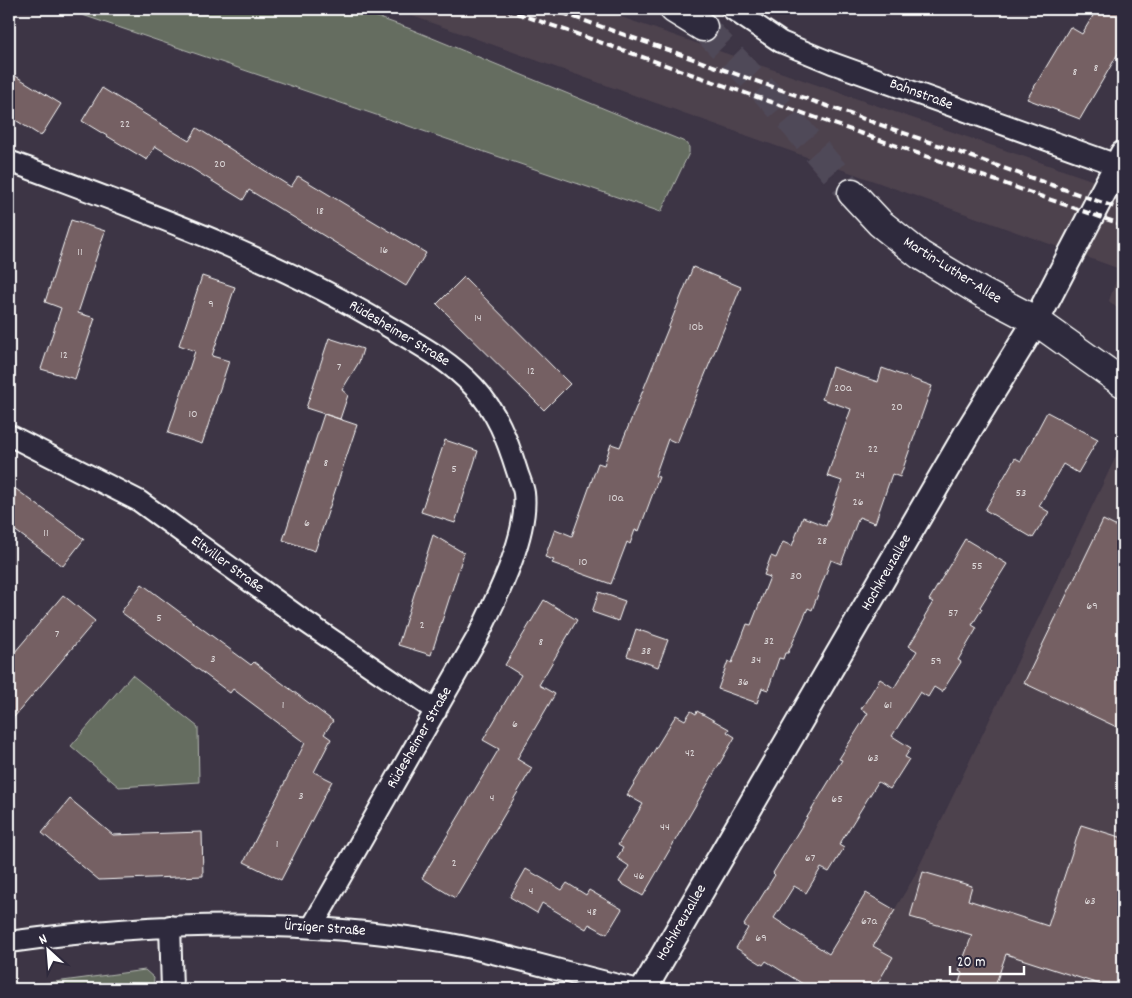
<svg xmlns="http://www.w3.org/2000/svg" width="1132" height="998" viewBox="0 0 1132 998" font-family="Dekko,sans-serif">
<rect width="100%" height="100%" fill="#3d3545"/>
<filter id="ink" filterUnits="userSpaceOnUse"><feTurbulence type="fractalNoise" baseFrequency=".02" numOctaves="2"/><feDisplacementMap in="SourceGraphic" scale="10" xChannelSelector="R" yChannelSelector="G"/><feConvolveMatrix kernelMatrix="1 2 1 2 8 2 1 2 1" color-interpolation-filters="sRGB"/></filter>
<g filter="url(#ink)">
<path fill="#4e424e" d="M393,9H598L1123,191V313L1109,301L1120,269Z
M1123,442V989H847L913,879Z"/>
<path fill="#656d60" stroke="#b2b6b0" d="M65,9H354L408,28L685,142L689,147V153L661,212Z
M132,675L198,727L199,782L119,787L71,746Z
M145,970L154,978L153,989L10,988Z"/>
<path fill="#756063" stroke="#fff" d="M1097,9H1123V45L1080,119L1027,99L1070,27L1082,34Z
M9,72L61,104L41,136L9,116Z
M102,88L189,141L197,128L291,187L298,176L426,253L406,286L249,190L243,200L155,146L147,160L82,121Z
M71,220L105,231L78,313L95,318L75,379L41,369L61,308L45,302Z
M693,267L741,287L677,443L668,439L655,476L659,477L639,531L635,530L630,544L627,542L611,584L552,563L554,560L545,557L555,529L572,536L598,463L604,465L611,444L620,447Z
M202,276L235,287L212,356L229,361L202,444L168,433L195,351L179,345Z
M464,277L570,384L544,410L437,304Z
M329,338L363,349L359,362L342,390L348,395L340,419L306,408Z
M832,367L878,382L882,368L932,386L900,477L892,474L875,523L859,517L841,564L831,560L812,610L808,608L788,653H785L783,659L779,658L768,690L762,688L757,703L718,689L728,661L732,663L747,624L751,625L770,577L764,575L771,556L776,558L783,542L792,546L803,517L826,526L842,481L827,476L851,409L822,399Z
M1047,412L1098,439L1078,473L1063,464L1039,506L1049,512L1033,538L985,510L1015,458L1021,461Z
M324,414L357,425L315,551L283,540Z
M445,440L478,451L455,523L421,512Z
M9,484L84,539L63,566L9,526Z
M1103,520L1123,530V730L1024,683Z
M433,535L464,553L431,655L398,645Z
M965,539L1007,564L980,607L982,609L972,625L977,628L958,660L961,662L942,692L934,687L928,697L920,692L892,736L911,748L905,757L909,759L890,789L878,782L839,845L844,848L829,872L821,868L806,893L794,886L774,918L829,954L866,893L895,910L873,946L893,957L874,989H811L766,961L763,965L736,948L748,928L744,925L775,875L773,873L842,760L839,759L868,713L861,709L880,679L894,688L917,651L909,646L926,618L924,617L933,602L929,600Z
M142,584L251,665L254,662L333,721L324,734L331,739L314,772L332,781L281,880L244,862L305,743L233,689L230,693L121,612Z
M599,592L625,601L618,621L592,612Z
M63,595L95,621L9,723V659Z
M544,600L577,620L539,685L555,694L517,759L532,768L455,898L422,878L499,749L483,740L521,675L505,665Z
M636,629L668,640L658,667L627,656Z
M691,711L696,714L697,711L729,729L727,732L735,737L643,896L619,882L629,866L617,858L623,848L618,845L643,804L627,795L676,715L685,720Z
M70,799L113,835L202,832L203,876L99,880L42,833Z
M1081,825L1123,838V989H1114L1006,954L994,989H957L962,973L959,971L972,935L910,917L923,872L972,886L968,900L1048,926Z
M526,869L562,890L567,883L586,895L589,890L622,909L607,934L589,924L586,929L542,903L537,913L510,897Z"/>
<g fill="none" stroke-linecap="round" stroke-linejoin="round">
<path stroke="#504958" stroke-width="28" stroke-dasharray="28 14" stroke-linecap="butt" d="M703,27L775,102L852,193"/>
<g stroke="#fff" stroke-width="24">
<path id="minor" d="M732,9L781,42L832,63L1117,165
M9,161C134,208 269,255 384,324C416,343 448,359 474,387C497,412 507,439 517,471C519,478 523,486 524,493C529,535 496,599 478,636L312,927
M9,435L139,501L303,620L436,711
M170,926L172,989
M9,942C150,922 292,918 434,941C502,952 568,974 635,989"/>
</g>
<g stroke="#fff" stroke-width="29">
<path id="tertiary" d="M644,989L970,428L1036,321L1123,154"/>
</g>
<g stroke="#fff" stroke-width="31">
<path id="secondary" d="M674,9L703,27
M852,193L880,223L920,255L981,292L1036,321L1123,383"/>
</g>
<use href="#minor" stroke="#2f2a3d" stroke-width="20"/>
<use href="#tertiary" stroke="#2f2a3d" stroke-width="25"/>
<use href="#secondary" stroke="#2f2a3d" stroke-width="28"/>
<path stroke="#fff" stroke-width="4" stroke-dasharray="8 4" stroke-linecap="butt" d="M505,9L1123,225
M551,9L1123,210"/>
</g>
</g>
<g text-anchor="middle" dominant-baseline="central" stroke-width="4.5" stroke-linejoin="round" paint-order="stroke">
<g font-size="12" fill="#dcd7d8">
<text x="1096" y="68">8</text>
<text x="1075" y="72">8</text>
<text x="125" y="124">22</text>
<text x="220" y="164">20</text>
<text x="320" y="211">18</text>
<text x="384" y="250">16</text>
<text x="80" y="252">11</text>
<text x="211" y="304">9</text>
<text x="478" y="318">14</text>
<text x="696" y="327">10b</text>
<text x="64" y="355">12</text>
<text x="339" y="367">7</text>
<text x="531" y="371">12</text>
<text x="843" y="388">20a</text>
<text x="897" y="407">20</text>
<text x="193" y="414">10</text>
<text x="873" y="449">22</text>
<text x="326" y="463">8</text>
<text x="454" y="469">5</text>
<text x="860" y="475">24</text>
<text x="1021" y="493">53</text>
<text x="616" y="498">10a</text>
<text x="858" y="502">26</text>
<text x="307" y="523">6</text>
<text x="46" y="533">11</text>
<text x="822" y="541">28</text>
<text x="583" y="562">10</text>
<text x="977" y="566">55</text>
<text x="796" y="576">30</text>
<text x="1092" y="606">69</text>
<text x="953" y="613">57</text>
<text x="159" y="618">5</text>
<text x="422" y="625">2</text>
<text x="57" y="634">7</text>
<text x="769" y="641">32</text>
<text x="541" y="642">8</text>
<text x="646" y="651">38</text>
<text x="213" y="659">3</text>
<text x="756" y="660">34</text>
<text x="936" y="661">59</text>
<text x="743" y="682">36</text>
<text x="283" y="705">1</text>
<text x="888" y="705">61</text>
<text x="515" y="724">6</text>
<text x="690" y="753">42</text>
<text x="873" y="758">63</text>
<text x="301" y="796">3</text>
<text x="492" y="798">4</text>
<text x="837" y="799">65</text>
<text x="665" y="827">44</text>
<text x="277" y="844">1</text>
<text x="810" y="858">67</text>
<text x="454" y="863">2</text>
<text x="639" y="876">46</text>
<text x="531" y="891">4</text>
<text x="1090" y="901">63</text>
<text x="592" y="912">48</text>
<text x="869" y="921">67a</text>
<text x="761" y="938">69</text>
</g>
<g font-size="15" fill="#fff" stroke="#2f2a3d">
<text transform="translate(921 95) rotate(20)">Bahnstraße</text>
<text transform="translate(952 271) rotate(32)">Martin-Luther-Allee</text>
<text transform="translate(399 334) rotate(31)">Rüdesheimer Straße</text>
<text transform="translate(227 565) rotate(36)">Eltviller Straße</text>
<text transform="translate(887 573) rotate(-60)">Hochkreuzallee</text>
<text transform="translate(420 738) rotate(-60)">Rüdesheimer Straße</text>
<text transform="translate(682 923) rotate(-60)">Hochkreuzallee</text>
<text transform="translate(325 929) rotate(4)">Ürziger Straße</text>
</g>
</g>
<rect width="1132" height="998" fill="none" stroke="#2f2a3d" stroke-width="30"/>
<rect x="15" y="15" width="1102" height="968" fill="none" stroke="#fff" stroke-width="2" filter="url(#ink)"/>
<g transform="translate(48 950) rotate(334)" stroke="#2f2a3d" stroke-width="4" paint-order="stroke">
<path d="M0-4L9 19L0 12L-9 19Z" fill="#ffffff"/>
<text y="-8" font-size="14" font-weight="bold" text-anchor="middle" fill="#ffffff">N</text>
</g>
<path d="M950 966v8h74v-8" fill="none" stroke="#ffffff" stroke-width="2.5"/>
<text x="957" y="966" font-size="15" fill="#ffffff" stroke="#2f2a3d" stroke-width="4" paint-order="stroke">20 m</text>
</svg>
